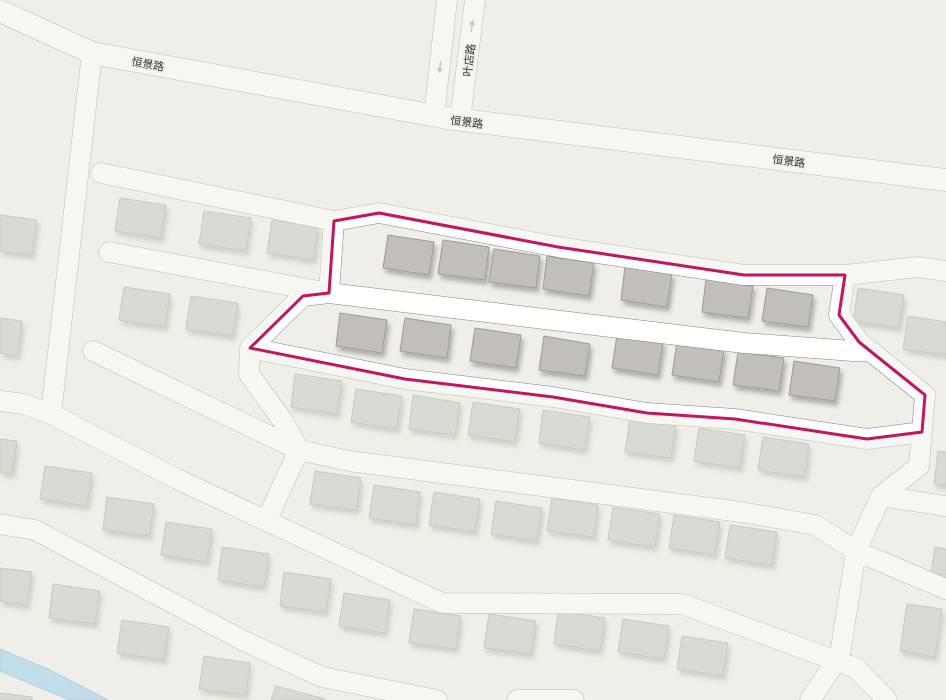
<svg xmlns="http://www.w3.org/2000/svg" width="946" height="700" viewBox="0 0 946 700" font-family="Georgia,'Noto Sans SC',serif">
<defs>
<filter id="shadow"><feDropShadow dx="2.5" dy="4.5" stdDeviation="2" flood-color="#0004"/></filter>
</defs>
<rect width="100%" height="100%" fill="#efeee8"/>
<path fill="#8ccaf2" stroke="#729db9" d="M0,649L50,670L108,700H70L0,671Z"/>
<path fill="#c2beba" stroke="#9e9a96" filter="url(#shadow)" d="M120,198L166,205L161,238L115,231Z
M204,211L251,218L246,251L199,244Z
M0,215L37,220L32,255L0,251Z
M272,220L318,227L314,260L267,253Z
M388,235L434,242L429,275L383,268Z
M443,240L489,247L485,280L438,274Z
M494,249L540,256L536,288L489,282Z
M547,256L594,263L589,296L543,289Z
M625,267L672,274L667,307L621,300Z
M706,279L753,286L748,318L702,312Z
M124,287L170,294L165,327L119,320Z
M767,288L813,295L808,327L762,321Z
M858,288L904,295L899,328L853,321Z
M191,296L238,303L233,336L186,329Z
M340,313L387,320L382,353L336,346Z
M908,316L946,322V355L903,349Z
M0,318L22,321L18,356L0,353Z
M405,318L451,325L447,358L400,351Z
M475,328L521,335L516,368L470,361Z
M617,335L663,342L658,375L612,368Z
M544,336L590,344L585,376L539,370Z
M677,342L724,349L719,382L672,375Z
M738,352L784,358L779,391L733,385Z
M794,361L840,368L835,401L789,395Z
M295,374L342,381L337,414L291,407Z
M356,389L402,396L397,429L351,422Z
M413,395L460,403L455,435L409,429Z
M473,402L520,409L515,442L468,435Z
M543,410L590,417L585,450L539,443Z
M630,419L676,426L671,458L625,452Z
M699,428L745,435L740,468L694,461Z
M763,437L809,444L805,477L758,470Z
M0,439L17,441L12,474L0,472Z
M938,451L946,452V486L934,484Z
M45,466L92,473L87,506L40,499Z
M315,471L361,478L357,510L310,504Z
M374,485L420,492L416,525L369,518Z
M434,492L480,499L475,532L429,525Z
M107,497L154,504L149,536L103,530Z
M552,497L598,505L594,537L547,531Z
M496,501L542,508L537,541L491,534Z
M613,507L660,514L655,547L608,540Z
M674,515L720,522L715,555L669,548Z
M166,522L212,529L207,562L161,555Z
M730,525L777,532L772,565L725,558Z
M222,547L269,554L264,587L218,580Z
M935,547L946,549V575L931,573Z
M0,568L32,572L27,605L0,601Z
M284,572L331,579L326,612L280,606Z
M53,584L100,591L95,624L49,618Z
M344,593L390,600L385,633L339,626Z
M907,604L942,609L935,657L900,651Z
M414,609L461,616L456,649L409,643Z
M558,611L605,618L600,651L554,644Z
M489,614L536,621L531,654L484,648Z
M623,619L669,626L664,659L618,652Z
M122,620L169,627L164,660L117,653Z
M682,636L728,643L723,676L677,669Z
M204,656L250,663L246,695L199,689Z
M276,686L325,699V700H271Z
M0,693L32,697V700H0Z"/>
<g fill="none" stroke-linecap="round" stroke-linejoin="round">
<g stroke="#84837e" stroke-width="21">
<path id="street" d="M434,116L447,0
M460,120L475,0
M101,173L334,221
M109,252L329,293L334,221L379,213L558,247L744,275H845L918,267L946,271
M250,348L303,296L329,293L744,343L853,351H869
M93,351L299,450L266,521
M0,401L24,404L51,414L175,478L442,603L682,604L856,668L887,700
M51,414L92,53
M922,432L867,439L735,419L647,413L553,397L405,379L250,348L249,374L283,421L299,450L349,461L741,512L815,525L856,551L946,589
M881,496L946,506
M0,524L35,530L244,641L322,677L437,700
M517,700H574
M810,700L840,655L856,551L881,496L919,466L925,395L859,342L839,315L845,275"/>
</g>
<g stroke="#84837e" stroke-width="23">
<path id="secondary" d="M0,11L92,53L447,118L946,180"/>
</g>
<use href="#street" stroke="#fff" stroke-width="20"/>
<use href="#secondary" stroke="#fff" stroke-width="22"/>
</g>
<defs><path id="oneway-solid" d="M-6-.8H1V-3.2L6.5 0L1 3.2V.8H-6Z"/></defs>
<g fill="#9a9a99">
<use href="#oneway-solid" transform="translate(472 26) rotate(-83)"/>
<use href="#oneway-solid" transform="translate(440 67) rotate(97)"/>
</g>
<path d="M0 0H946V700H0ZM379,213L558,247L744,275H845L839,315L859,342L925,395L922,432L867,439L735,419L647,413L553,397L405,379L250,348L303,296L329,293L334,221Z" fill="#efeee8" fill-opacity=".55" fill-rule="evenodd"/>
<path fill="none" stroke="#c2185b" stroke-width="3" stroke-linejoin="round" d="M379,213L558,247L744,275H845L839,315L859,342L925,395L922,432L867,439L735,419L647,413L553,397L405,379L250,348L303,296L329,293L334,221Z"/>
<g text-anchor="middle" dominant-baseline="central" stroke-width="3" stroke-linejoin="round" paint-order="stroke">
<g font-size="11" fill="#353533" stroke="#efeee8">
<text transform="translate(468 60) rotate(-83)">叶店路</text>
<text transform="translate(148 63) rotate(10)">恒景路</text>
<text transform="translate(467 121) rotate(7)">恒景路</text>
<text transform="translate(789 160) rotate(7)">恒景路</text>
</g>
</g>
</svg>
